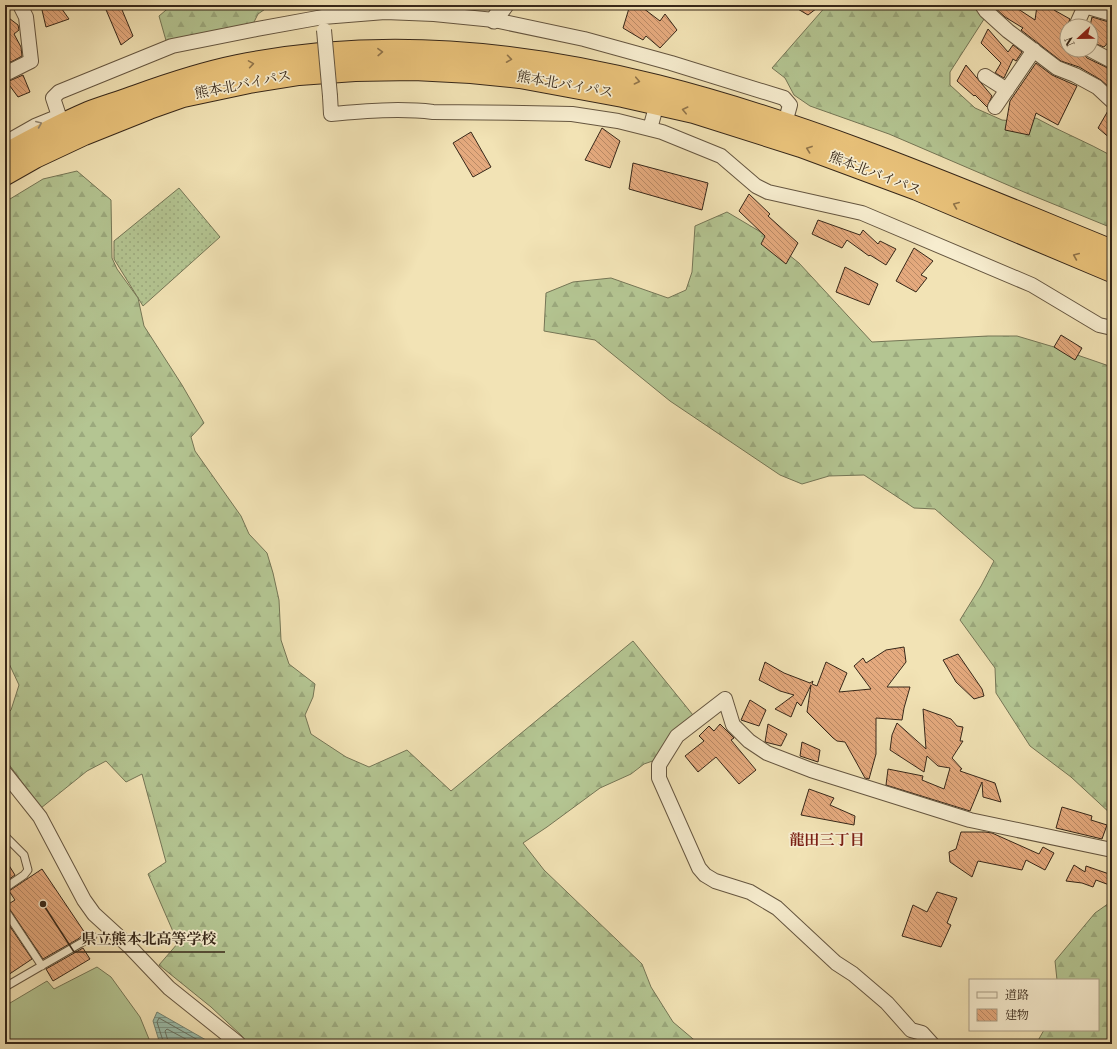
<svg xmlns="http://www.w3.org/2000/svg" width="1117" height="1049" viewBox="0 0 1117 1049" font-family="'Libre Bodoni','Noto Serif JP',serif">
<defs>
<pattern id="grass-dots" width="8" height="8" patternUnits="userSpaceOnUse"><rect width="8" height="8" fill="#b4c592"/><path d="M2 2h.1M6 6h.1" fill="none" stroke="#9ba97d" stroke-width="1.8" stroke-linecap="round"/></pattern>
<pattern id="forest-firs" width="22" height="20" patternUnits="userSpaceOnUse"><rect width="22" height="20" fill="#b4c592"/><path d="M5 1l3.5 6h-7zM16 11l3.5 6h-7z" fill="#9ba97d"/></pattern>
<pattern id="water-rules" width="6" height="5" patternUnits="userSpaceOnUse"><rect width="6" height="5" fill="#9bbeac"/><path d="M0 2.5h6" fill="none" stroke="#7f9a8b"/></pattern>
<pattern id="building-back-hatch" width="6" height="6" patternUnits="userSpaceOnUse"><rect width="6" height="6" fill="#e5aa7e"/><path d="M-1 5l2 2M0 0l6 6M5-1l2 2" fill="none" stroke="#ba8a66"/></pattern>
</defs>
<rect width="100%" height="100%" fill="#f2e3b5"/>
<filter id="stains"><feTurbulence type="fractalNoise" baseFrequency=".005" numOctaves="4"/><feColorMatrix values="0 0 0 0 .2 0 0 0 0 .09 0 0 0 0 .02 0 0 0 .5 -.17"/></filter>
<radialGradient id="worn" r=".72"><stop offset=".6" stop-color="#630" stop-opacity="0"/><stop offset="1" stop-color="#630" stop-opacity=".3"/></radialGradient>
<path fill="url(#grass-dots)" stroke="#757656" d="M179,188L220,237L143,306L114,259V241Z"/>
<path fill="url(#forest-firs)" stroke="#757656" d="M172,5H271L258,14L250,30L167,44L159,16Z
M827,5H978L986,16L950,72V85L975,108L1002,120L1023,122L1036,118C1061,132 1087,142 1112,156V228L1024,192L889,134L810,106L794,95L785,78L772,68Z
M77,171L111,200L112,258L117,269L138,298L144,326L182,385L204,423L191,437L195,451L241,516L249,534L267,553L273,573L279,600L281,640L289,664L315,684L313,697L305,715L311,734L346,757L369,767L407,750L451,791L633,641L697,720L664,757L644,764L631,774L600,788L547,827L523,843L544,870L642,964L651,987L673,1022L699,1044H246L242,1036L211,1007L159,965L178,943L148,874L166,862L142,774L126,782L106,761L87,771L41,808L5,759V716L11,710L19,685L5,655V202L43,179Z
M727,212L759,231L799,263L872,342L988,336H1017L1054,347L1112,367V815L1071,777L1030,746L996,693L995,668L960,620L981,586L994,561L935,509L914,508L864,475L829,476L802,484L780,475L670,401L595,340L544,331L546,293L573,282L611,278L668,298L686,290L692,272L695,226Z
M1112,901V1044H1036L1044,1030H1098V980H1057L1055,961L1095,913Z"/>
<path fill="#b4c592" stroke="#757656" d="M97,967L111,977L140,1017L151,1044H5V1006L47,981L54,989Z"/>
<path fill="url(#water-rules)" stroke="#738271" d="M157,1012L213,1044H160L153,1021Z"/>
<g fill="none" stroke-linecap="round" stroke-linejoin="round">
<path stroke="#687262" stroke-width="1" d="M164,1044L157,1022L159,1018L205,1044
M169,1044L165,1031L167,1029L195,1044"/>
</g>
<path fill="url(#building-back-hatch)" stroke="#362719" d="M50,5H59L69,19L46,27L42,10Z
M104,5H120L133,36L121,45Z
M630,5H639L660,21L665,14L677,30L660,48L646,36L643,40L623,28Z
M791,5H821L808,15Z
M992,5H1012L1035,20L1037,6L1055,7L1054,10L1070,19L1067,26V31L1063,40L1067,42V50H1083L1084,54L1087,58L1110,69L1112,71V83L1109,87L1101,80L1079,67L1061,61L1021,30L1023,28L1005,17Z
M5,15L18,25L19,30L14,34L21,47L22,56L11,62L5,60Z
M1092,17L1112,23V38L1104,47L1091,42L1090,26Z
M988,29L1008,52L1013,45L1022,52L1016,61L1013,59L1004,78L995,73L1001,63L981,43Z
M1036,63L1052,75L1077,86L1058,125L1036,113L1029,135L1005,130L1010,101Z
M966,65L992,96L987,107L975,95L974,96L957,81Z
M23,75L30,92L18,97L7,82Z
M1109,109H1112V140L1098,128Z
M602,128L620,141L610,168L585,160Z
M471,132L491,167L473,177L453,143Z
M633,163L708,183L702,210L629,189Z
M749,194L770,214L768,216L798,243L786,264L761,244L765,236L739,211Z
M818,220L860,235L863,230L878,244L880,241L896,249L886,265L870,255L869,256L847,240L842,248L812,234Z
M914,248L933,261L921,275L927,278L916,292L896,281Z
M845,267L878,284L869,305L836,292Z
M1061,335L1082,348L1075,360L1054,347Z
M904,647L906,662L887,687H910L904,708L902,720L876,718V754L869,779L865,778L845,742L837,741L833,738L807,712L811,685L801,706L797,702L791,717L775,709L794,695L780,691L759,680L765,662L784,673L810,683L813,681L812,684L817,686L826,662L847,673L839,692L871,689L854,666L863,658L866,663L886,650Z
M958,654L982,689L984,696L974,699L956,682L943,660Z
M750,700L766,710L759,726L741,720Z
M923,709L951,719L957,726L963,727L960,741H963L952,758L962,769H961L960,771L995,783L1001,802L983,797L982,782L970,811L886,785L888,769L923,776L922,780L944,789L950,768L938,766L927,756L924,772L890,750L892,735L897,723L926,749Z
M720,724L734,738L731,740L756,770L739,784L716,757L698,772L685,756L704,741L699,736L709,726L714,731Z
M768,724L787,734L781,746L765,742Z
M802,742L820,750L818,762L800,756Z
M809,789L834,798L830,805L855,816L854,825L801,815Z
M1062,807L1092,816L1091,820L1107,825L1102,839L1056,828Z
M961,832H985L992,833L1039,854L1043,847L1054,853L1045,870L1026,860L1022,870L978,861L972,877L950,862L949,852L956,849Z
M5,859L15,875L5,882Z
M1074,865L1085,872L1086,866L1112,875V886L1096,880L1093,887L1082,883L1066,881Z
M42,869L85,933L78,939L43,959L7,905L15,900L9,891Z
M937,892L957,898L947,923L951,925L941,947L902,936L913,905L927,912Z
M5,919L32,959L5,977Z
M83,948L90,959L53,981L46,969Z"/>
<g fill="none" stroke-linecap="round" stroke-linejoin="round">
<g stroke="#655640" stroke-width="9">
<path id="service" d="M5,836L24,855L28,870L24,875L5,888
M5,910L42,966
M5,987L93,936"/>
</g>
<g stroke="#655640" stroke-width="16">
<path id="minor" d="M982,5L986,11L1008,31L1057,68L1075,75L1097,87L1112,101
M1081,5L1112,14
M1076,26L1085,6
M1091,50L1112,61
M5,74L31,61L26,17L20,5
M985,76L1007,90
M330,96L331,114C365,111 400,108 433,112L523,113L572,114L618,121L662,132L721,156L756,186L768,192L862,213L1032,285L1099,325L1112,328
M995,107L1034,50
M59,116L53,98L59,92L172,46L257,29L323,17L385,12L434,14L494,20L584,39L671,63L784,98L790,105L785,123
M650,129L657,103
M5,143L35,126L57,117
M5,773L40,817L84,900L94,914L129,946L169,988L239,1044
M932,1044L922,1033L911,1030L887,1003L853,974L836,963L777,908L750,892L715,881L705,875L699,868L659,778V765L677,736L725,699L733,725L749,741L767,753L811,770L970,820L1112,850"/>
</g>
<g stroke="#655640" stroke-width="19">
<path id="tertiary" d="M494,20L505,5"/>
</g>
<g stroke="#362719" stroke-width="24">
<path id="trunk" d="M5,155C32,140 60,125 88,113C104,107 121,102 137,96C170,84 204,73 238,66C542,5 837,139 1112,251
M5,174L35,157L84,134L149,108L183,96L249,82L299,74L355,70L414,69L471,72L520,77L623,96L694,112L801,146L917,189L1112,271"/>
</g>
<use href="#service" stroke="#f7edcf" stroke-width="7"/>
<use href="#minor" stroke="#f7edcf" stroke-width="14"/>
<use href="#tertiary" stroke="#f7edcf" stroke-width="17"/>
<use href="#trunk" stroke="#e9c27a" stroke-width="22"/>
<g stroke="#655640" stroke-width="16" stroke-linecap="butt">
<path id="minor-bridge" d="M324,30L330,96"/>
</g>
<use href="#minor-bridge" stroke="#f7edcf" stroke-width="14"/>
</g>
<defs><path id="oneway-chevron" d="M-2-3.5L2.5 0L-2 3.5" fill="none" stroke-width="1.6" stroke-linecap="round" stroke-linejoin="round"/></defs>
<g stroke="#90744a">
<use href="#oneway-chevron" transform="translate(380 52) rotate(-2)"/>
<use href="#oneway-chevron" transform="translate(509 59) rotate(8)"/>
<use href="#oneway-chevron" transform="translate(251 64) rotate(-9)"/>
<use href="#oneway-chevron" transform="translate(637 81) rotate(12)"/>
<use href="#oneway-chevron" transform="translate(685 110) rotate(-167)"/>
<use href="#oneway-chevron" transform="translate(809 149) rotate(-160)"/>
<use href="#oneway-chevron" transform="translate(956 205) rotate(-158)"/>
<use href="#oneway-chevron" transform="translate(1076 256) rotate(-157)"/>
</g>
<use stroke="#968a74" href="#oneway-chevron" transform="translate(39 124) rotate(-23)"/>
<g text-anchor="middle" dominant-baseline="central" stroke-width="3.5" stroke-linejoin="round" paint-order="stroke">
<g font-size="14" fill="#362719" stroke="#f7edcf">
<text transform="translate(243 85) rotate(-11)">熊本北バイパス</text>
<text transform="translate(565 85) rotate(10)">熊本北バイパス</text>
<text transform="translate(875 174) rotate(21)">熊本北バイパス</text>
</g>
<g font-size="15" font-weight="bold" fill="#7a1f14" stroke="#f7edcf">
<text x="827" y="840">龍田三丁目</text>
</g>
</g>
<path fill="none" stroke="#362719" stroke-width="1.5" d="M43 904L74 952H225"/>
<circle fill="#362719" stroke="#f7edcf" stroke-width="1.5" cx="43" cy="904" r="4"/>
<g font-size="15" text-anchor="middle" font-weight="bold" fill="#362719" stroke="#f7edcf" stroke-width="3.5" stroke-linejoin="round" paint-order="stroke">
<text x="149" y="944">県立熊本北高等学校</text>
</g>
<rect width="1117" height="1049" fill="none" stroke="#f2e3b5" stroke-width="20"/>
<rect x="6" y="6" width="1105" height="1037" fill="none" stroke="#362719" stroke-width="2"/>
<rect x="10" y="10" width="1097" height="1029" fill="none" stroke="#362719"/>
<rect x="969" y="979" width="130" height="52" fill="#f7edcf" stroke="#aa9e86"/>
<rect x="977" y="992" width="20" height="6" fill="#f7edcf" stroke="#aa9e86"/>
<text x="1005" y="999" font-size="12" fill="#362719">道路</text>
<rect x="977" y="1009" width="20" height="12" fill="url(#building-back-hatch)" stroke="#aa9e86"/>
<text x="1005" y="1019" font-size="12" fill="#362719">建物</text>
<g transform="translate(1079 38) rotate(248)"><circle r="19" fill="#f7edcf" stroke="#aa9e86"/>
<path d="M0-3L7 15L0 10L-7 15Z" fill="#8f2418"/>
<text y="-6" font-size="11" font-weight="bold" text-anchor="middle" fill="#362719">N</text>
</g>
<rect width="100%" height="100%" filter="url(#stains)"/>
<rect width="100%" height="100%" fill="url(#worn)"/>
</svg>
